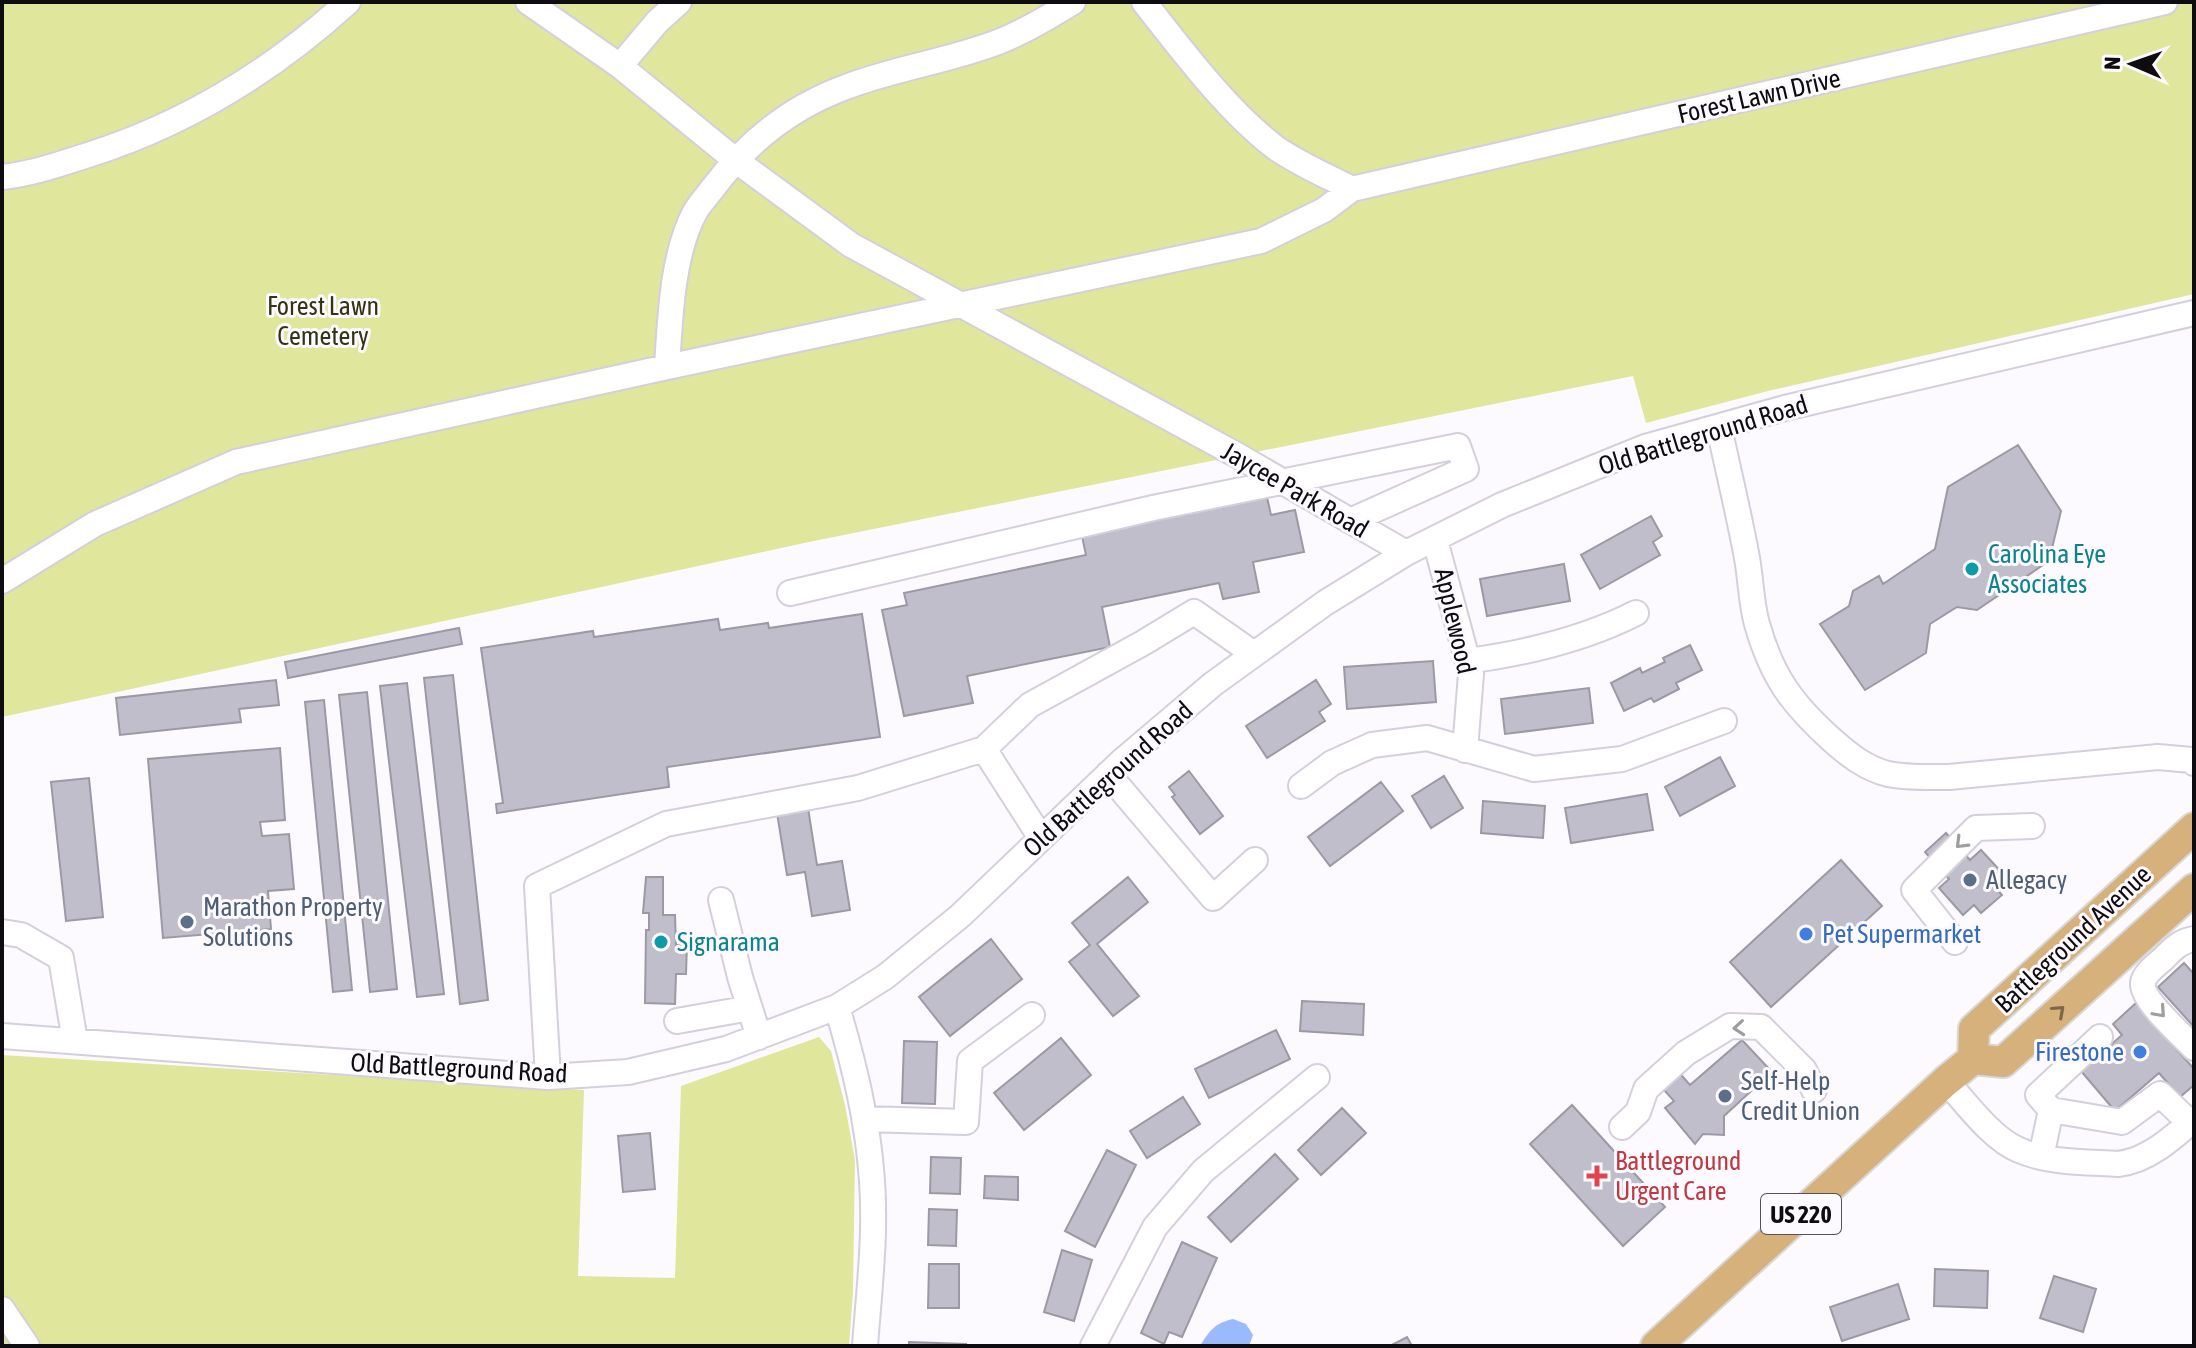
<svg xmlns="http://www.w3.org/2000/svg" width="2196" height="1348" viewBox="0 0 2196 1348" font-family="'Asap Condensed',sans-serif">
<rect width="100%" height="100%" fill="#fcfaff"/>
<path fill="#e1e69d" d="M2,2H2194V294L1768,391L1646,423L1633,376L809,542L2,717Z
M819,1037L831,1051L845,1105L855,1160L853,1292L849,1346H2V1055L584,1090L578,1276L675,1278L681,1086Z"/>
<path fill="#9abafb" d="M1233,1319L1246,1324L1253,1335L1249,1346H1200C1209,1331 1215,1323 1233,1319Z"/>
<path fill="#c1becb" stroke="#9c99a5" stroke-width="2" d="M2018,445L2061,511L2049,561L1977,610L1957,607L1930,624L1926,653L1865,690L1820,624L1849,606L1853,591L1879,576L1883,584L1935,549L1948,487Z
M1267,497L1271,515L1295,510L1304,552L1253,562L1259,592L1223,599L1219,583L1102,607L1110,647L967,676L973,703L904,716L882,610L907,605L904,593L1086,555L1082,536Z
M1651,516L1662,536L1653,542L1660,555L1600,589L1581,555Z
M1564,564L1570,601L1487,616L1480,579Z
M862,614L880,737L667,767L669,787L497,813L496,804L503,803L481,648L593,631L594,637L718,619L720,630L768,623L769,628Z
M459,628L462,644L288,678L285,662Z
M1690,645L1702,670L1676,683L1679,689L1654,702L1651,698L1624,711L1611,683L1640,668L1642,673L1665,662L1663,658Z
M1433,661L1436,702L1347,709L1344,667Z
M453,675L488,1000L460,1004L424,678Z
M276,680L279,705L239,709L241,722L120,735L116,698Z
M1316,680L1331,704L1319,712L1325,721L1267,758L1246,726Z
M407,683L444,994L417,997L380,686Z
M1589,688L1593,723L1505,734L1501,699Z
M367,692L397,989L370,992L339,695Z
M324,700L352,990L333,992L305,702Z
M280,748L285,820L260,822L262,836L289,834L294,889L268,891L271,929L163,938L148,759Z
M1720,757L1735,786L1680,816L1665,787Z
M1189,771L1223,816L1200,834L1172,797L1175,795L1169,787Z
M1444,776L1463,808L1431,828L1412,796Z
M89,778L103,917L66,921L51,782Z
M1381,782L1403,811L1330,866L1308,837Z
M1647,794L1653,830L1571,843L1565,808Z
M1483,801L1545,806L1543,838L1481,833Z
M808,808L817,865L842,861L850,910L812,916L805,872L787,875L777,813Z
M1946,833L1970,860L1981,850L2005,876L1994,886L2002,895L1981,913L1974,905L1963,915L1939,888L1949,879L1925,852Z
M1841,860L1882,906L1771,1007L1730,962Z
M646,877H663V915H675L676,945H687L686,974H676L675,1004L645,1003L646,930H649V913H643Z
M1128,877L1148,902L1097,944L1139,996L1113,1016L1069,962L1090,945L1072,923Z
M991,939L1022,979L950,1036L919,997Z
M2184,963L2194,974V1027L2158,987Z
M1302,1001L1364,1004L1363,1035L1300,1031Z
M2136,1003L2194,1069V1085L2180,1097L2159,1073L2115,1111L2081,1071L2122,1035L2113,1024Z
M1276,1030L1290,1059L1209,1098L1195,1069Z
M1061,1038L1091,1075L1024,1130L994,1093Z
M1742,1040L1772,1072L1724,1116V1135L1703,1134L1695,1144L1665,1108L1674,1101L1657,1082L1674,1067L1690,1085Z
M904,1041L937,1042L935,1104L902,1103Z
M1183,1097L1200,1124L1147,1158L1130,1131Z
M1572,1105L1665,1207L1623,1246L1530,1144Z
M1342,1108L1366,1133L1321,1175L1298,1150Z
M650,1133L655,1189L623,1192L618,1136Z
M1107,1150L1136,1165L1095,1247L1065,1231Z
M1275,1154L1298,1179L1231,1242L1208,1217Z
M931,1157L961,1158L960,1194L930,1193Z
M985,1176L1018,1177V1200L984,1198Z
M929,1209L957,1210L956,1246L928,1245Z
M1182,1242L1217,1258L1182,1337L1169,1332L1164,1344L1141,1333Z
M1062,1250L1092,1260L1074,1321L1044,1312Z
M929,1264H959V1308H928Z
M1935,1269L1988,1271L1987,1308L1934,1306Z
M2054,1276L2096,1289L2083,1332L2040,1318Z
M1898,1284L1909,1319L1842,1341L1830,1307Z
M1407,1337L1412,1346H1390Z
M909,1342L966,1344V1346H909Z"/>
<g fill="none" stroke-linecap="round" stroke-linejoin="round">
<g stroke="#d5cfdc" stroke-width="28">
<path id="minor" d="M528,2L620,66L734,159L851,245L1235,454L1406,553
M1144,2C1181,49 1228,112 1276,148C1299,164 1327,176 1352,189
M620,66L657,22L679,2
M2,177C31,174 57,165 85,156C185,125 271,72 348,2
M667,367C670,320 672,254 695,212C700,203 707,196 713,188C748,141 791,107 846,87C895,68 949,61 998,42C1024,32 1049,17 1073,2
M1719,427C1728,470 1739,514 1747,558C1751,580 1751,603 1757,624C1772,677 1792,704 1832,740C1849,755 1865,768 1888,774C1908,778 1929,777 1949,777L2158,757L2191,760L2194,763
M1435,540L1471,674L1465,750
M2,581L95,524L236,462L667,367L1261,241L1324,210L1352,189L2165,2
M790,593L1153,508L1458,446L1466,469L1350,521
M1468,661C1526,653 1583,640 1636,613
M984,749L1041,838
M1108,774L1213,898L1255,860
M1301,786L1332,763L1372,745L1427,738L1534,769L1622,759L1724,721
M721,900L740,977L759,1037
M2,932L21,935L61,958L75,1041
M2194,939C2180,941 2173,949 2163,959C2156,965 2144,974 2143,983C2141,1000 2183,1036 2194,1048
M1955,942L1914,890L1976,828L2032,826
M837,1007C854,1064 868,1121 872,1181C876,1236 869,1291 865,1346
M677,1021L750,1008
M2,1036L548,1077L628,1072L726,1049L837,1007L885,977L960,916L1121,762L1213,684L1325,603L1406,553L1502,505L1645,447L1785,408L2194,313
M548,1077L537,886L666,824L858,788L984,749L1030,705L1143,643L1194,612L1254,654
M1946,1081C1965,1102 1993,1140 2019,1150C2049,1163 2086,1162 2118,1164C2147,1161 2173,1138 2194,1119
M2051,1110L2038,1095L2100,1037
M865,1119L966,1122L970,1061L1032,1015
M1622,1127L1638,1112L1646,1089L1686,1053L1730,1026L1761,1027L1804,1070L1814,1090
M2041,1157L2051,1110L2122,1122L2160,1094L2190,1123
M2,1309L27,1346
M1093,1346L1155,1227L1203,1171L1317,1077"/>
</g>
<g stroke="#d8d8d9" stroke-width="34">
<path id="major" d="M1973,1059L1974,1029L2194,828
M1656,1346L1946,1081L1973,1059L2003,1062L2194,889"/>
</g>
<use href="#minor" stroke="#fff" stroke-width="24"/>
<use href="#major" stroke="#d7b17c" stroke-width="30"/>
</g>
<defs><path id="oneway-chevron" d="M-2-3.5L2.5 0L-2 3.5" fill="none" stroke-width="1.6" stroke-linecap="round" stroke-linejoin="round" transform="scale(2)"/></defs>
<g stroke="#9f9e9f">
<use href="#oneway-chevron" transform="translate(1961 843) rotate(135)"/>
<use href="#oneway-chevron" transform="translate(2160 1012) rotate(48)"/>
<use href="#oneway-chevron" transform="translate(1739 1028) rotate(175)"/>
</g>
<use stroke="#7d674b" href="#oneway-chevron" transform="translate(2059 1011) rotate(-42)"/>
<g fill="#0f9aa8" stroke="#fcfaff" stroke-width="3">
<circle cx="1972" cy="569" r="8"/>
<circle cx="661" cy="942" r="8"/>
</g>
<g fill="#5c6f8a" stroke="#fcfaff" stroke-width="3">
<circle cx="1970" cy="880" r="8"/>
<circle cx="187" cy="922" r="8"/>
<circle cx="1725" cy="1096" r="8"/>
</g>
<g fill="#3f7fe0" stroke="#fcfaff" stroke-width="3">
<circle cx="1806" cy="934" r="8"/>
<circle cx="2140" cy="1052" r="8"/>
</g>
<path fill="#e0444e" stroke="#fcfaff" stroke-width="3" d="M1593 1164h8v8h8v8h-8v8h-8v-8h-8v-8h8z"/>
<g text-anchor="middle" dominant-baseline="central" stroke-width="6" stroke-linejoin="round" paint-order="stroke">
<rect fill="#fcfaff" stroke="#555358" stroke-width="2" x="1761" y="1194" width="80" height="40" rx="6"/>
<g font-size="24" font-weight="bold" fill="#0e0c10">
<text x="1801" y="1214">US 220</text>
</g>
<g font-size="26" fill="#0e0c10" stroke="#fcfaff">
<text transform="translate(1759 96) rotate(-13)">Forest Lawn Drive</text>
<text transform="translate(1703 435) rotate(-17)">Old Battleground Road</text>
<text transform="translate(1295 490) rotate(30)">Jaycee Park Road</text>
<text transform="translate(1455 621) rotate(77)">Applewood</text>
<text transform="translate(1108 779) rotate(-42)">Old Battleground Road</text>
<text transform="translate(2073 939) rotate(-43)">Battleground Avenue</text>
<text transform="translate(459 1068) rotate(3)">Old Battleground Road</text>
</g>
<g font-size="26" fill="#333413" stroke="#fcfaff">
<text x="323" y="306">Forest Lawn<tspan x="323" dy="30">Cemetery</tspan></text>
</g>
<g font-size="26" fill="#0d838f" stroke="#fcfaff" text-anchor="start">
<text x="1988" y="554">Carolina Eye<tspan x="1988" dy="30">Associates</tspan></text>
<text x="677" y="942">Signarama</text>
</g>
<g font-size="26" fill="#4e5e75" stroke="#fcfaff" text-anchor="start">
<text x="1986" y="880">Allegacy</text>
<text x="203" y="907">Marathon Property<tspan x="203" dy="30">Solutions</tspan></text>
<text x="1741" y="1081">Self-Help<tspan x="1741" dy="30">Credit Union</tspan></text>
</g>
<g font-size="26" fill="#366cbe" stroke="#fcfaff" text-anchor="start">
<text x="1822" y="934">Pet Supermarket</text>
<text x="2124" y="1052" text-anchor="end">Firestone</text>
</g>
<g font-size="26" fill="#be3a42" stroke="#fcfaff" text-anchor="start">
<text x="1615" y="1161">Battleground<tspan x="1615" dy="30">Urgent Care</tspan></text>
</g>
</g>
<rect width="2196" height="1348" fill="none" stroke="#0e0c10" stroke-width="8"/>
<g transform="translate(2132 64) rotate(272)" stroke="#fcfaff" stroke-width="6" paint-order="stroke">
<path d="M0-6L14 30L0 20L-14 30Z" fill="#0e0c10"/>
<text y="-12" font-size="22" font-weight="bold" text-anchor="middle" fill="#0e0c10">N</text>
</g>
</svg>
